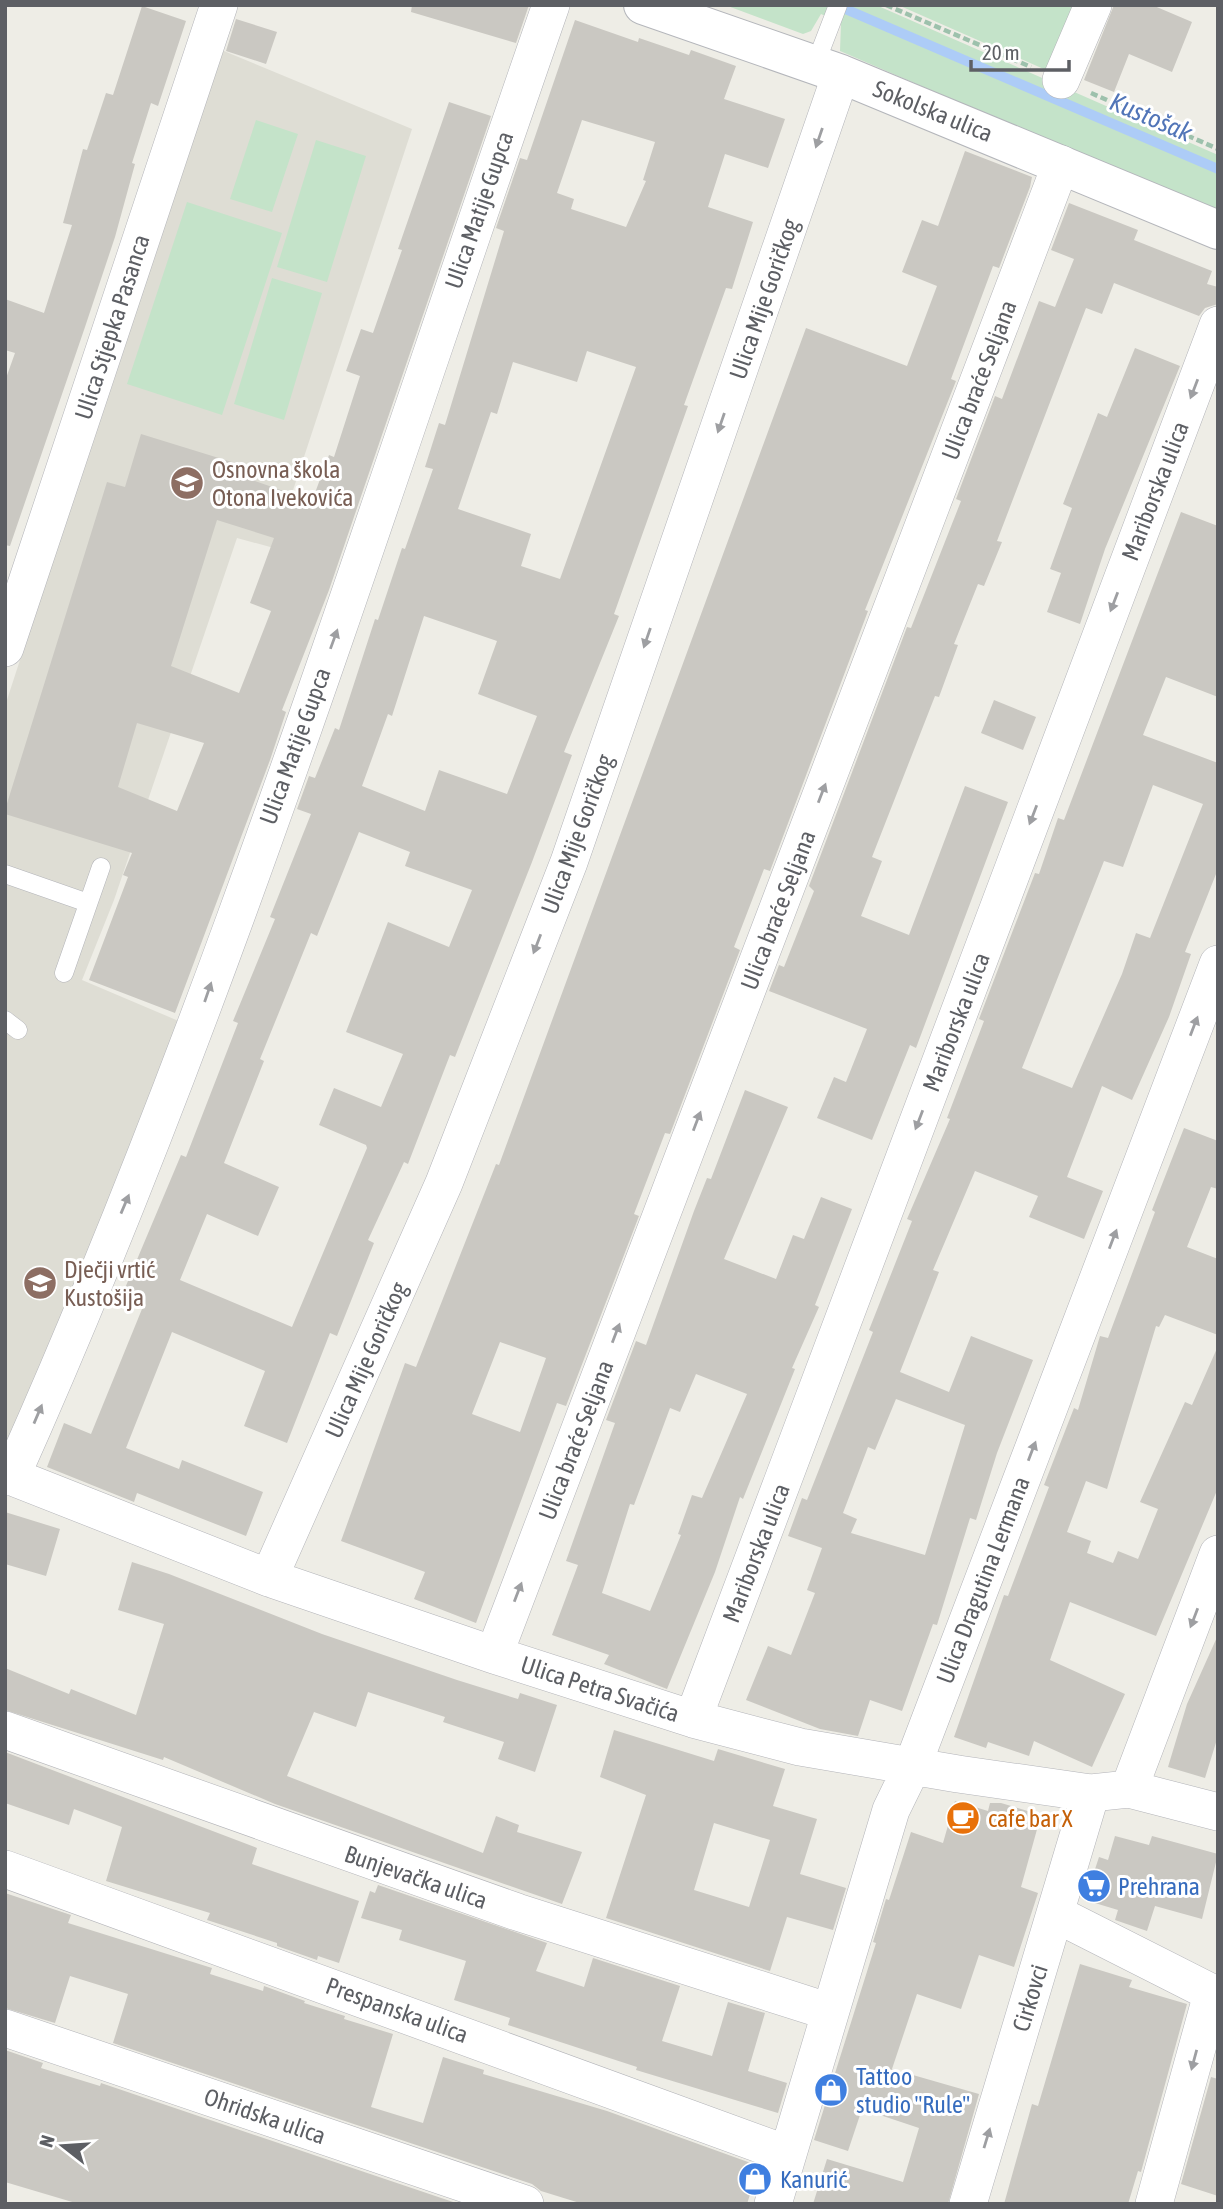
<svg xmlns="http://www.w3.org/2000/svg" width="1223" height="2209" viewBox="0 0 1223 2209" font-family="'Asap Condensed',sans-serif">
<rect width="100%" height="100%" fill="#eeede6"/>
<path fill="#deddd4" d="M219,49L412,129L274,548L237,538L114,900L82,980L181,1022L32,1391L5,1448V706Z"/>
<path fill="#c4e3c9" d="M725,5H876L1218,155V214L840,51L841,23L821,14L811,31L803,34Z
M898,5H1082L1055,74Z
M256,120L298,134L272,212L230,199Z
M316,140L366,156L327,282L277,267Z
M187,202L282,233L222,415L127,384Z
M272,278L322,293L284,420L234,404Z"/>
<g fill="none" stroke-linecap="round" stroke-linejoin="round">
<path stroke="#adccf7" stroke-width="10" d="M836,5L1218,169"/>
</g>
<path fill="#cac8c2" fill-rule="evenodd" d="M412,5H529L516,43L411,12Z
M1114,5H1152L1192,22L1172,72L1129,54L1114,92L1084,80Z
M142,6L186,21L158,106L151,103L132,163L135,164L115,237L85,327L10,546L5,545V381L15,353L5,350V299L44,313L72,225L63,223L83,149L87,150L106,93L113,95Z
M236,19L277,32L266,64L226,51Z
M575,20L638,42L639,38L689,55L691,50L736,66L724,99L785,119L768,168L725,154L708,207L753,222L732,289L726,288L684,405L688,406L614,614L619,616L564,752L572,755L532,862L455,1057L450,1055L408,1164L404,1162L368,1240L374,1243L337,1336L330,1333L287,1443L244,1426L265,1371L172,1332L126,1448L179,1469L182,1460L263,1492L246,1536L137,1493L134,1502L47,1467L64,1423L91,1434L142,1309L120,1300L181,1155L186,1157L238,1023L233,1021L275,919L270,917L311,814L297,809L309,776L315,778L335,728L339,730L375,619L378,620L402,548L405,549L433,469L425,467L439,423L445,425L504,231L496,228L520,158L527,160ZM582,120L655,142L643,180L646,181L626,227L571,209L574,199L557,193ZM587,351L636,367L560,579L521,566L531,534L458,509L491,412L497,414L513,362L577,382ZM424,616L497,641L478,694L537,716L507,794L439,770L425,811L362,786L388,714L392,716ZM359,832L410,852L405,866L472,890L449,947L388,922L346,1032L403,1054L381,1107L334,1088L319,1125L366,1145L367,1148L292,1327L180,1280L207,1214L258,1236L279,1187L224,1163L264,1061L260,1059L286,995L311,933L317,936Z
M449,102L491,116L329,590L282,710L286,712L270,760L175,1013L89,980L128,877L123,875L132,853L5,814V810L107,482L125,487L141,434L258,470L255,481L312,501L329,455L334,457L360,376L346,371L361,329L373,333L402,250L398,249ZM217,520L274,538L250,603L271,611L239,693L171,666ZM137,723L204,743L177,811L118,787Z
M965,151L1032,177L1030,187L999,268L993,266L951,379L956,381L865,610L868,611L770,871L764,869L734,947L740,950L670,1134L665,1133L634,1214L639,1216L566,1406L557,1403L476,1623L414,1599L425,1572L341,1541L405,1363L416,1367L496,1164L499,1165L806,328L907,366L937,286L902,272L922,220L938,226ZM500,1342L546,1358L520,1432L472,1414Z
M1069,203L1138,230L1134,240L1212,271L1207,284L1218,287V304L1205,308L1199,316L1114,283L1102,314L1086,308L997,541L1002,542L984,586L978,584L954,644L958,645L939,697L935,696L872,857L882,861L861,916L909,935L965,786L1008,802L916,1048L910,1045L872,1140L817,1118L834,1077L846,1082L867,1029L769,991L779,965L784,967L814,891L809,886L907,627L911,628L961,501L956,499L995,396L1002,399L1039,301L1055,307L1074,259L1051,250Z
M1135,348L1180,366L1105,549L1080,624L1047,612L1061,573L1050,569L1072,508L1063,504L1098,413L1107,417Z
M1181,512L1218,526V697L1166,677L1143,735L1218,763V869L1185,952L1191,954L1169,1017L1132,1100L1102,1086L1067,1177L1103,1191L1084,1239L1029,1217L1038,1196L975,1171L933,1270L939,1272L900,1372L949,1392L971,1336L1033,1360L997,1453L976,1520L970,1518L937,1625L933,1624L902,1711L870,1700L858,1736L820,1729L746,1700L768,1646L791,1655L815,1593L807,1590L822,1548L788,1536L802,1498L807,1500L873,1332L869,1330L912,1221L907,1219L950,1119L947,1118L984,1021L979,1019L1015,925L1035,873L1039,874L1058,818L1064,820ZM1153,785L1203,804L1150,938L1136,933L1122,974L1072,1088L1022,1068L1104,861L1123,867ZM896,1399L965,1425L925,1555L851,1533L857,1519L843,1513L868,1447L875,1450Z
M994,700L1036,717L1023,750L981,733Z
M745,1090L788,1107L724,1259L776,1279L793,1235L804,1239L821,1197L852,1209L815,1305L819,1307L792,1368L795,1369L743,1499L740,1497L715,1572L667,1689L604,1664L609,1655L552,1635L578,1565L566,1561L615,1423L606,1420L636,1341L646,1345L694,1211L707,1178L711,1179ZM696,1374L747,1394L702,1498L692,1495L678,1534L681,1535L650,1611L602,1593L630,1504L634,1505L670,1408L680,1412Z
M1184,1128L1218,1141V1189L1211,1187L1187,1247L1218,1259V1335L1165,1315L1159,1327L1156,1326L1107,1489L1086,1481L1067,1532L1091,1541L1087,1553L1113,1563L1118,1551L1138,1559L1158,1509L1140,1502L1185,1402L1192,1405L1218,1346V1488L1156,1636L1070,1602L1050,1660L1125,1694L1092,1767L1034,1741L1029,1756L988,1742L986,1748L954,1737L1004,1595L1008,1596L1049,1487L1044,1485L1074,1408L1078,1410L1100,1336L1108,1338L1155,1212L1152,1210Z
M5,1512L60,1529L46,1576L5,1564Z
M132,1562L169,1574L322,1634L457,1680L518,1699L520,1693L557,1705L535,1772L498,1759L504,1742L443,1722L445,1717L368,1692L356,1727L314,1712L287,1776L483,1853L496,1816L519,1825L517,1832L582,1852L562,1904L275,1804L164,1757L163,1760L5,1710V1668L69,1694L71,1689L136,1715L164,1624L118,1610Z
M1218,1635V1736L1205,1778L1168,1767L1187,1704Z
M614,1730L714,1761L718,1749L785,1769L773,1806L817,1819L800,1874L846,1888L833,1930L787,1917L770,1971L606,1918L646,1795L600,1777ZM714,1823L770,1840L749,1907L694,1890Z
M5,1752L257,1848L252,1864L359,1901L339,1963L318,1956L317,1960L277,1946V1943L207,1920L210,1913L106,1881L122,1827L74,1809L69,1825L5,1803Z
M955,1801L988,1811L990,1803H1001L1041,1815L1021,1887L1038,1893L1014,1967L979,1955L961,2009L917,1994L892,2069L979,2094L948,2204H813L827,2159L903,2182L919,2128L862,2109L848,2151L814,2140L876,1943L873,1942L886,1899L889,1900L911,1832L943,1843Z
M1115,1836L1149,1845L1152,1836L1218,1854L1202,1919L1155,1906L1147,1931L1115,1920L1118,1910L1085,1900L1099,1857L1108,1860Z
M378,1885L547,1943L536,1971L584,1987L593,1958L680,1986L662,2041L712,2056L728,2002L765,2013L748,2071L787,2083L778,2113L636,2070L637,2067L508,2025L510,2018L454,2000L466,1961L399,1940L402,1930L361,1918L370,1891L375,1893Z
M5,1893L71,1915L68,1923L212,1968L210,1974L263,1991L264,1986L305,2001L304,2003L345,2016L344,2019L393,2034L371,2107L423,2123L443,2057L484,2070L483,2074L607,2111L759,2166L747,2204H583L541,2191L532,2184L113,2043L128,1994L70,1976L55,2023L5,2008Z
M1080,1964L1132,1980L1129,1987L1187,2004L1141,2172L1138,2171L1128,2204H1004L1032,2104L1038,2106Z
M5,2050L43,2063L41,2068L100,2086L101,2083L459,2204H79L5,2182Z
M1211,2077L1218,2079V2196L1181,2184Z"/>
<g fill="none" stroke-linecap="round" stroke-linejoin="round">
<g stroke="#b3b4b9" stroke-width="19">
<path id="lane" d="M815,65L838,5
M5,874L88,903
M64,973L101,867
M5,1020L18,1030"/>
</g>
<g stroke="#b3b4b9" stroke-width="38">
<path id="street" d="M1061,80L1093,5
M5,648L219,5
M5,1474L269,1578L494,1655L693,1719L800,1747L958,1774L1091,1793L1129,1789L1218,1812
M11,1477C225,999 379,498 551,5
M269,1578L444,1183L569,862L841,74
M494,1655L1061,164
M693,1719L1218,325
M5,1730L517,1912L830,2012
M1129,1789L1218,1554
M5,1869L787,2154
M1056,1914L1218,1996
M5,2028L525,2204
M773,2204L891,1810L912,1767L1218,964
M968,2204L1091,1793
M1154,2204L1212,1994"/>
</g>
<g stroke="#b4b6bb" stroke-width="40">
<path id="secondary" d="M643,5L841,74L1218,230"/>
</g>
<path stroke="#9dc1ac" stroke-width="4.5" stroke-dasharray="7 3.5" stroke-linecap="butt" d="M886,5L1031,67
M1091,93L1218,149"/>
<use href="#lane" stroke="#fff" stroke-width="18"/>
<use href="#street" stroke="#fff" stroke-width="37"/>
<use href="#secondary" stroke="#fff" stroke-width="38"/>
</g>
<defs><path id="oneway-solid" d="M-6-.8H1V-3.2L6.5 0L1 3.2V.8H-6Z" transform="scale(1.75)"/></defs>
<g fill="#9e9fa2">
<use href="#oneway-solid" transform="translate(819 138) rotate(109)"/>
<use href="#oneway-solid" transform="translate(1194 389) rotate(111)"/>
<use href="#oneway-solid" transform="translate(721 423) rotate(109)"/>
<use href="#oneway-solid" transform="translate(1114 602) rotate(111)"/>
<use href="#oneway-solid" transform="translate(647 638) rotate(109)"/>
<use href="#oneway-solid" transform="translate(334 639) rotate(-70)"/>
<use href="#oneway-solid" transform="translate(822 793) rotate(-69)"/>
<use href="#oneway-solid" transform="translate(1033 815) rotate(111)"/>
<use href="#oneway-solid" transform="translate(537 944) rotate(111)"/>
<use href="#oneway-solid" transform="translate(208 992) rotate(-71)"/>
<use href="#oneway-solid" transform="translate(1194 1026) rotate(-69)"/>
<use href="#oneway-solid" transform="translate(919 1120) rotate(111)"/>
<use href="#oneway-solid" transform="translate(697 1121) rotate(-69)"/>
<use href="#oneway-solid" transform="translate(125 1204) rotate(-67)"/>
<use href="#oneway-solid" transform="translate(1113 1239) rotate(-69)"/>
<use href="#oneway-solid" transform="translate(616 1333) rotate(-69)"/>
<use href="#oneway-solid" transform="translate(38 1414) rotate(-67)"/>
<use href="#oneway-solid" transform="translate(1032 1451) rotate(-69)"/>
<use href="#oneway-solid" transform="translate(518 1592) rotate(-69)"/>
<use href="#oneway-solid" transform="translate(1194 1618) rotate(111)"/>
<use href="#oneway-solid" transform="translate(1194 2060) rotate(105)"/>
<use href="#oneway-solid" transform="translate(987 2138) rotate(-73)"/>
</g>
<defs>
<g id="school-disc" transform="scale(1.75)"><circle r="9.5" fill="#8d6e63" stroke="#fff"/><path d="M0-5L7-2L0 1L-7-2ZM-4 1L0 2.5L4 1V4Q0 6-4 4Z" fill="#fff"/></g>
<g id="cafe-disc" transform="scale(1.75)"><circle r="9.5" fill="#e8710a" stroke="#fff"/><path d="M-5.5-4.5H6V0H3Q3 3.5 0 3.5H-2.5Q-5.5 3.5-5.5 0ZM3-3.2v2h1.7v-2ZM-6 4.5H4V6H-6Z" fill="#fff"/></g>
<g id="supermarket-disc" transform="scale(1.75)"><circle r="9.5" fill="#3f7fe0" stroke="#fff"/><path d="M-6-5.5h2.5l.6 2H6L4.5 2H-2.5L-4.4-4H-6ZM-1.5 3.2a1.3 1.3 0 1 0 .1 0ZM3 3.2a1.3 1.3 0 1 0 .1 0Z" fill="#fff"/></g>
<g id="shop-disc" transform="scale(1.75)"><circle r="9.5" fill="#3f7fe0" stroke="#fff"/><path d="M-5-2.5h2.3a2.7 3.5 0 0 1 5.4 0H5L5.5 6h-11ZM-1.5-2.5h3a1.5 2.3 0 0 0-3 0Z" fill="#fff"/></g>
</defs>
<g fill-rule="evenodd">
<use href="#school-disc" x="187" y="483"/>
<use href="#school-disc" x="40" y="1283"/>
<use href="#cafe-disc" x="963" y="1818"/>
<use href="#supermarket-disc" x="1094" y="1886"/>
<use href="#shop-disc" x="831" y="2090"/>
<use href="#shop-disc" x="755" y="2179"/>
</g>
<g text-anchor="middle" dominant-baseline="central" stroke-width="6" stroke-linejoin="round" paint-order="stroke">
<g font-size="24" fill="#5d5f64" stroke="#fff">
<text transform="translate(933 111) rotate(22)">Sokolska ulica</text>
<text transform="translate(479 210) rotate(-71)">Ulica Matije Gupca</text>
<text transform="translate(764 299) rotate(-71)">Ulica Mije Goričkog</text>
<text transform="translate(112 327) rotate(-72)">Ulica Stjepka Pasanca</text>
<text transform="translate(979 380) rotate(-69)">Ulica braće Seljana</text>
<text transform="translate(1155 491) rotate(-69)">Mariborska ulica</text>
<text transform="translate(295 746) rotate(-70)">Ulica Matije Gupca</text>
<text transform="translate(577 834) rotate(-70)">Ulica Mije Goričkog</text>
<text transform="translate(778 910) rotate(-69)">Ulica braće Seljana</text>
<text transform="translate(956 1022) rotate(-69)">Mariborska ulica</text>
<text transform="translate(366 1360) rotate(-66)">Ulica Mije Goričkog</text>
<text transform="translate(576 1440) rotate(-69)">Ulica braće Seljana</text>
<text transform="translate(756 1553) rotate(-69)">Mariborska ulica</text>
<text transform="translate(983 1580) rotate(-69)">Ulica Dragutina Lermana</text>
<text transform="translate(600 1689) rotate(18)">Ulica Petra Svačića</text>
<text transform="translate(416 1877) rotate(19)">Bunjevačka ulica</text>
<text transform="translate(1030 1998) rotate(-73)">Cirkovci</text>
<text transform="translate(397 2010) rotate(20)">Prespanska ulica</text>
<text transform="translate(265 2116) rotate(19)">Ohridska ulica</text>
</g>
<g font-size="24" fill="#785e54" stroke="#fff" text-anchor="start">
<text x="212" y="469">Osnovna škola<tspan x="212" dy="28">Otona Ivekovića</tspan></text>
<text x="64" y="1269">Dječji vrtić<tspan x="64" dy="28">Kustošija</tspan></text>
</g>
<g font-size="24" fill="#c56008" stroke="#fff" text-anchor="start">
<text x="988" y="1818">cafe bar X</text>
</g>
<g font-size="24" fill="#366cbe" stroke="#fff" text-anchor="start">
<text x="1118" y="1886">Prehrana</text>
<text x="856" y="2076">Tattoo<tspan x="856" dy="28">studio "Rule"</tspan></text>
<text x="780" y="2179">Kanurić</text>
</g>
<g font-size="26" font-style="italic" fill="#5175b8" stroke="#fff">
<text transform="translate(1151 117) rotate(23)">Kustošak</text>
</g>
</g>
<rect width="1223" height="2209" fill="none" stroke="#5d5f64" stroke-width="14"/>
<g transform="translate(63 2146) rotate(287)" stroke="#ffffff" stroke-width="5" paint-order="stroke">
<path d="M0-5L12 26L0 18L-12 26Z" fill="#5d5f64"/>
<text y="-10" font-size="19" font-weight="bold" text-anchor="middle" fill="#5d5f64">N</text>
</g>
<path d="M971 60v10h98v-10" fill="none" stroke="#5d5f64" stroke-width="3.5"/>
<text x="982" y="60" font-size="21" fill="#5d5f64" stroke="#ffffff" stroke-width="5" paint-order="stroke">20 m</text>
</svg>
